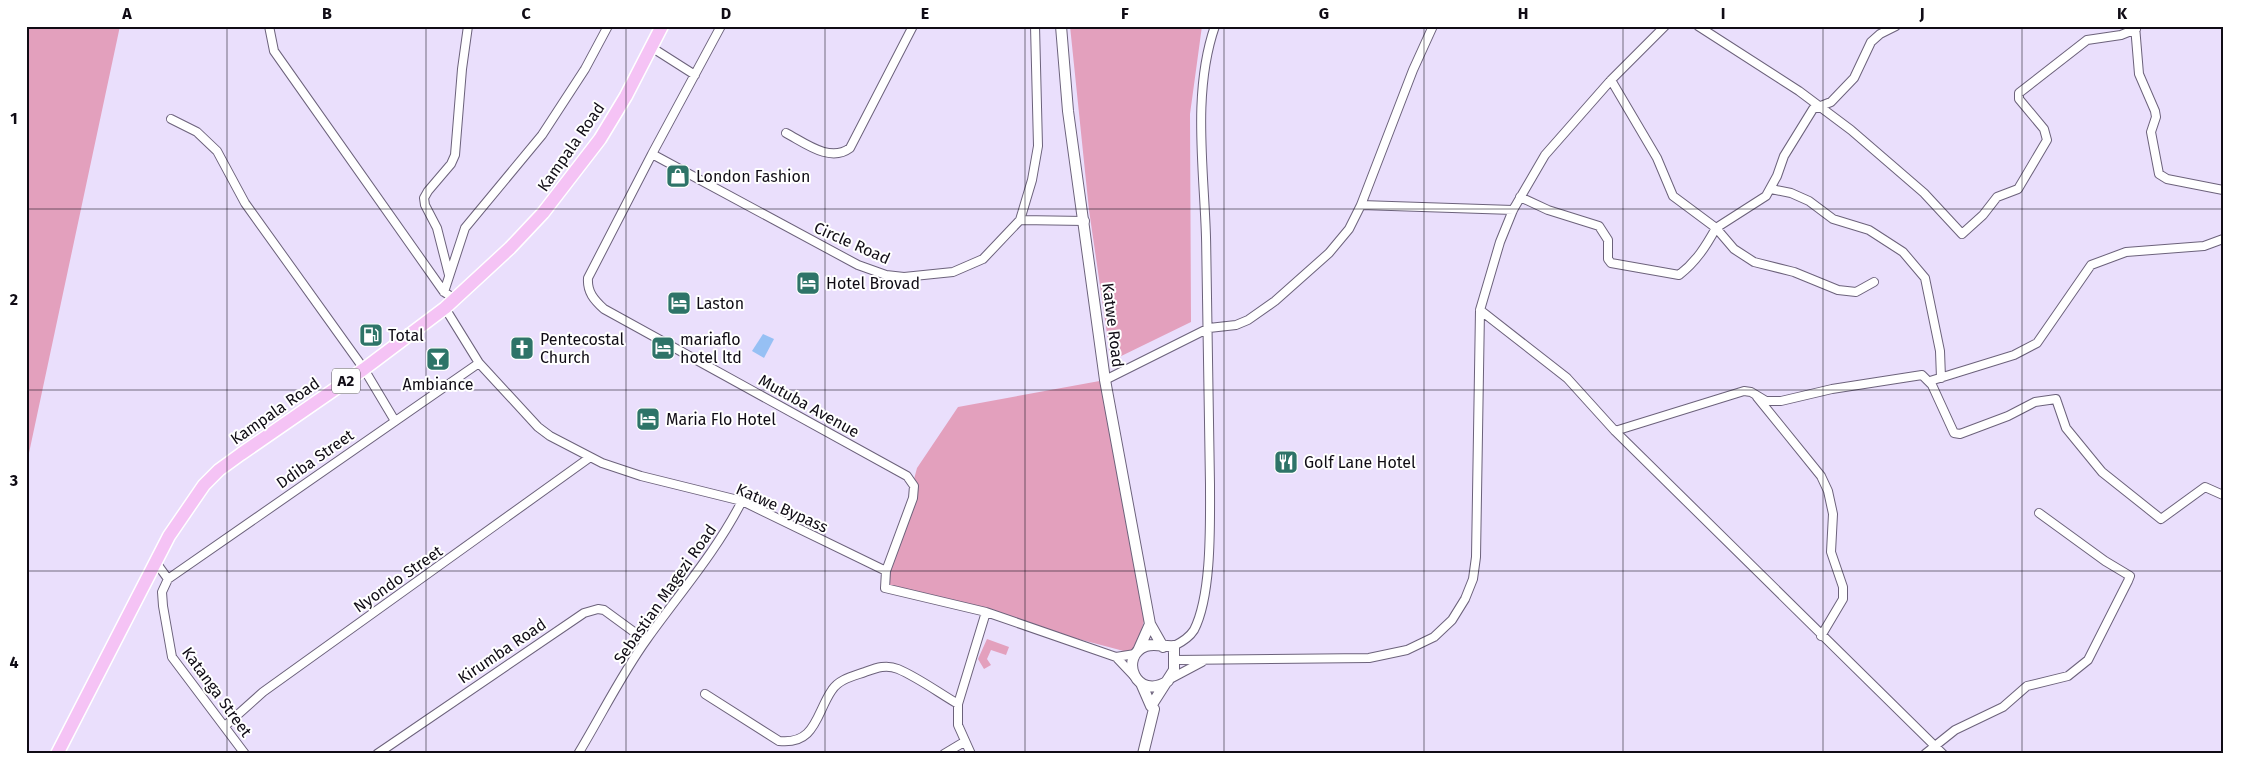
<svg xmlns="http://www.w3.org/2000/svg" width="2249" height="780" viewBox="0 0 2249 780" font-family="'Fira Sans',sans-serif">
<rect width="100%" height="100%" fill="#eadffc"/>
<path fill="#e3a0bd" d="M26,26H120L26,467Z
M1070,26H1202L1190,114L1191,322L1111,361L1089,210Z
M1105,380L1147,610L1135,654L885,588L917,468L958,407Z
M987,639L1009,647L1006,655L991,650L987,659L991,665L984,669L978,659Z"/>
<path fill="#96c0f4" d="M763,334L774,339L764,358L752,351Z"/>
<g fill="none" stroke-linecap="round" stroke-linejoin="round">
<g stroke="#6c627b" stroke-width="10">
<path id="minor" d="M269,26L274,51L444,292L455,299
M721,26L652,154L858,265L886,275L904,277L953,272L983,259L1020,220L1032,180L1038,146L1035,26
M1698,26L1799,91L1851,130L1924,193L1962,234L1983,215L1997,197L2018,189L2047,140L2044,129L2019,99V93L2087,40L2121,35L2136,29
M2135,26L2139,74L2155,111L2156,117L2151,132L2159,174L2167,179L2223,190
M651,47L695,75
M1611,80L1657,158L1673,196L1716,228L1766,196L1777,176L1784,156L1813,109L1831,102L1854,78L1871,42L1880,34L1896,26
M171,119L197,132L217,151L245,203L364,369L395,421
M786,133C805,143 830,163 850,148L913,26
M652,154L588,278C587,292 594,300 604,309L907,476L914,486L913,498L886,571
M1771,189L1791,193L1809,201L1833,219L1869,230L1903,252L1925,278L1940,351L1941,378
M1520,197L1548,210L1599,226L1608,240V259L1611,263L1679,275C1696,262 1706,246 1716,228L1734,249L1754,262L1794,272L1838,290L1856,292L1874,282
M1361,205L1513,210
M1020,220L1085,221
M449,275L437,228L425,205L424,198L428,191L451,164L455,155L462,69L468,26
M444,292L465,228L542,135L585,69L608,26
M445,308L479,363L538,427L550,436L602,463L641,476L742,501L886,571L885,588L986,612L1116,657L1134,676
M1480,310L1567,378L1615,431L1943,754
M1105,380L1209,328L1236,325L1248,320L1275,301L1329,253L1349,229L1361,205L1413,70L1433,26
M1930,381L2014,355L2037,343L2091,265L2126,252L2204,246L2223,239
M1757,397L1821,476L1828,491L1833,514L1831,552L1843,587V599L1821,636
M1615,431L1744,391L1751,392L1766,401H1781L1832,389L1922,375L1932,385L1954,433L1960,434L2008,416L2035,402L2056,399L2066,428L2102,472L2161,519L2205,487L2223,495
M155,561L168,579L162,592L163,606L172,657L245,754
M168,579L479,363
M1174,646C1182,642 1189,638 1194,630C1212,595 1210,523 1210,484C1209,401 1208,319 1206,237C1204,169 1192,92 1215,26
M1116,657L1135,654
M1174,660L1369,658L1407,650L1434,637L1452,620L1465,599L1473,579L1476,557L1480,310L1500,242L1513,210L1545,155L1611,80L1665,26
M1170,679L1202,662
M705,694L779,741C816,745 816,713 832,690C839,679 854,676 865,672C876,668 886,664 898,669C919,678 939,693 958,704
M225,726L263,692L589,458
M377,754L584,613L598,609L604,610L645,640
M578,754C601,716 621,675 647,639C679,594 716,552 742,501
M944,754L964,742
M971,754L958,725V704L986,612
M1925,754L1955,730L2003,707L2027,686L2068,676L2088,660L2128,581L2130,576L2105,561L2039,513"/>
</g>
<g stroke="#6c627b" stroke-width="12">
<path id="tertiary" d="M1061,26L1068,111L1105,380L1150,624L1163,647
M1138,651L1150,624
M1141,683L1151,706L1154,709L1143,754
M1151,706L1174,670V646C1165,647 1155,643 1146,646C1118,656 1136,702 1168,681"/>
</g>
<g stroke="#fff" stroke-width="15">
<path id="primary" d="M57,754L169,536L204,485L219,470L241,454L364,369L445,308L510,248L543,213L600,139L626,96L662,26"/>
</g>
<use href="#minor" stroke="#fff" stroke-width="8"/>
<use href="#tertiary" stroke="#fff" stroke-width="10"/>
<use href="#primary" stroke="#f5c3f5" stroke-width="12"/>
</g>
<path fill="none" stroke="#100c15" stroke-width="1" stroke-opacity="0.55" d="M227,26V754M426,26V754M626,26V754M825,26V754M1025,26V754M1224,26V754M1424,26V754M1623,26V754M1823,26V754M2022,26V754M26,209H2223M26,390H2223M26,571H2223"/>
<defs>
<g id="shop-square" transform="scale(1.25)"><rect x="-9" y="-9" width="18" height="18" rx="4" fill="#2e7468" stroke="#fff"/><path d="M-5-2.5h2.3a2.7 3.5 0 0 1 5.4 0H5L5.5 6h-11ZM-1.5-2.5h3a1.5 2.3 0 0 0-3 0Z" fill="#fff"/></g>
<g id="hotel-square" transform="scale(1.25)"><rect x="-9" y="-9" width="18" height="18" rx="4" fill="#2e7468" stroke="#fff"/><path d="M-6-4.5h1.5V1H6V5H4.5V3h-9V5H-6ZM-4 0a1.8 1.8 0 1 1 3.6 0ZM.5 0V-2.5h3Q6-2.5 6 0Z" fill="#fff"/></g>
<g id="fuel-square" transform="scale(1.25)"><rect x="-9" y="-9" width="18" height="18" rx="4" fill="#2e7468" stroke="#fff"/><path d="M-5.5-6h7V0h2V4h1.3V-2.5L3-4.5l.8-.8L6-3V5H2.5V1h-1V6h-7ZM-4.2-4.7v3.2H.2V-4.7Z" fill="#fff"/></g>
<g id="church-square" transform="scale(1.25)"><rect x="-9" y="-9" width="18" height="18" rx="4" fill="#2e7468" stroke="#fff"/><path d="M-1.2-6h2.4v3.5h3.3v2.4h-3.3V6h-2.4V-.1h-3.3v-2.4h3.3Z" fill="#fff"/></g>
<g id="bar-square" transform="scale(1.25)"><rect x="-9" y="-9" width="18" height="18" rx="4" fill="#2e7468" stroke="#fff"/><path d="M-6-5H6L.8 .8V4.5H3.5V6h-7V4.5H-.8V.8Z" fill="#fff"/></g>
<g id="restaurant-square" transform="scale(1.25)"><rect x="-9" y="-9" width="18" height="18" rx="4" fill="#2e7468" stroke="#fff"/><path d="M-5-6h1v4h1v-4h1v4h1v-4h1v5L-1.5 .5V6h-2V.5L-5-1ZM5-6V6H3V1.5H1.5Q1.5-4 5-6Z" fill="#fff"/></g>
</defs>
<g fill-rule="evenodd">
<use href="#shop-square" x="678" y="176"/>
<use href="#hotel-square" x="808" y="283"/>
<use href="#hotel-square" x="679" y="303"/>
<use href="#fuel-square" x="371" y="335"/>
<use href="#church-square" x="522" y="348"/>
<use href="#hotel-square" x="663" y="348"/>
<use href="#bar-square" x="438" y="359"/>
<use href="#hotel-square" x="648" y="419"/>
<use href="#restaurant-square" x="1286" y="462"/>
</g>
<g text-anchor="middle" dominant-baseline="central" stroke-width="4" stroke-linejoin="round" paint-order="stroke">
<rect fill="#fff" stroke="#58555b" stroke-width="1" x="332" y="368.5" width="28" height="25" rx="4"/>
<g font-size="15" font-weight="bold" fill="#100c15">
<text x="346" y="381">A2</text>
</g>
<g font-size="16" fill="#100c15" stroke="#fff">
<text transform="translate(571 147) rotate(-55)">Kampala Road</text>
<text transform="translate(852 243) rotate(24)">Circle Road</text>
<text transform="translate(1113 325) rotate(83)">Katwe Road</text>
<text transform="translate(809 406) rotate(29)">Mutuba Avenue</text>
<text transform="translate(275 411) rotate(-35)">Kampala Road</text>
<text transform="translate(315 459) rotate(-35)">Ddiba Street</text>
<text transform="translate(782 508) rotate(24)">Katwe Bypass</text>
<text transform="translate(398 579) rotate(-35)">Nyondo Street</text>
<text transform="translate(665 594) rotate(-55)">Sebastian Magezi Road</text>
<text transform="translate(502 651) rotate(-34)">Kirumba Road</text>
<text transform="translate(217 692) rotate(54)">Katanga Street</text>
</g>
<g font-size="16" fill="#100c15" stroke="#fff" text-anchor="start">
<text x="696" y="176">London Fashion</text>
<text x="826" y="283">Hotel Brovad</text>
<text x="696" y="303">Laston</text>
<text x="388" y="335">Total</text>
<text x="540" y="339">Pentecostal<tspan x="540" dy="18">Church</tspan></text>
<text x="680" y="339">mariaflo<tspan x="680" dy="18">hotel ltd</tspan></text>
<text x="438" y="384" text-anchor="middle">Ambiance</text>
<text x="666" y="419">Maria Flo Hotel</text>
<text x="1304" y="462">Golf Lane Hotel</text>
</g>
</g>
<rect width="2249" height="780" fill="none" stroke="#ffffff" stroke-width="55"/>
<rect x="28" y="28" width="2194" height="724" fill="none" stroke="#100c15" stroke-width="2"/>
<g font-size="16" text-anchor="middle" font-weight="bold" fill="#100c15">
<text x="127" y="19">A</text>
<text x="327" y="19">B</text>
<text x="526" y="19">C</text>
<text x="726" y="19">D</text>
<text x="925" y="19">E</text>
<text x="1125" y="19">F</text>
<text x="1324" y="19">G</text>
<text x="1523" y="19">H</text>
<text x="1723" y="19">I</text>
<text x="1922" y="19">J</text>
<text x="2122" y="19">K</text>
<text x="14" y="124">1</text>
<text x="14" y="305">2</text>
<text x="14" y="486">3</text>
<text x="14" y="668">4</text>
</g>
</svg>
